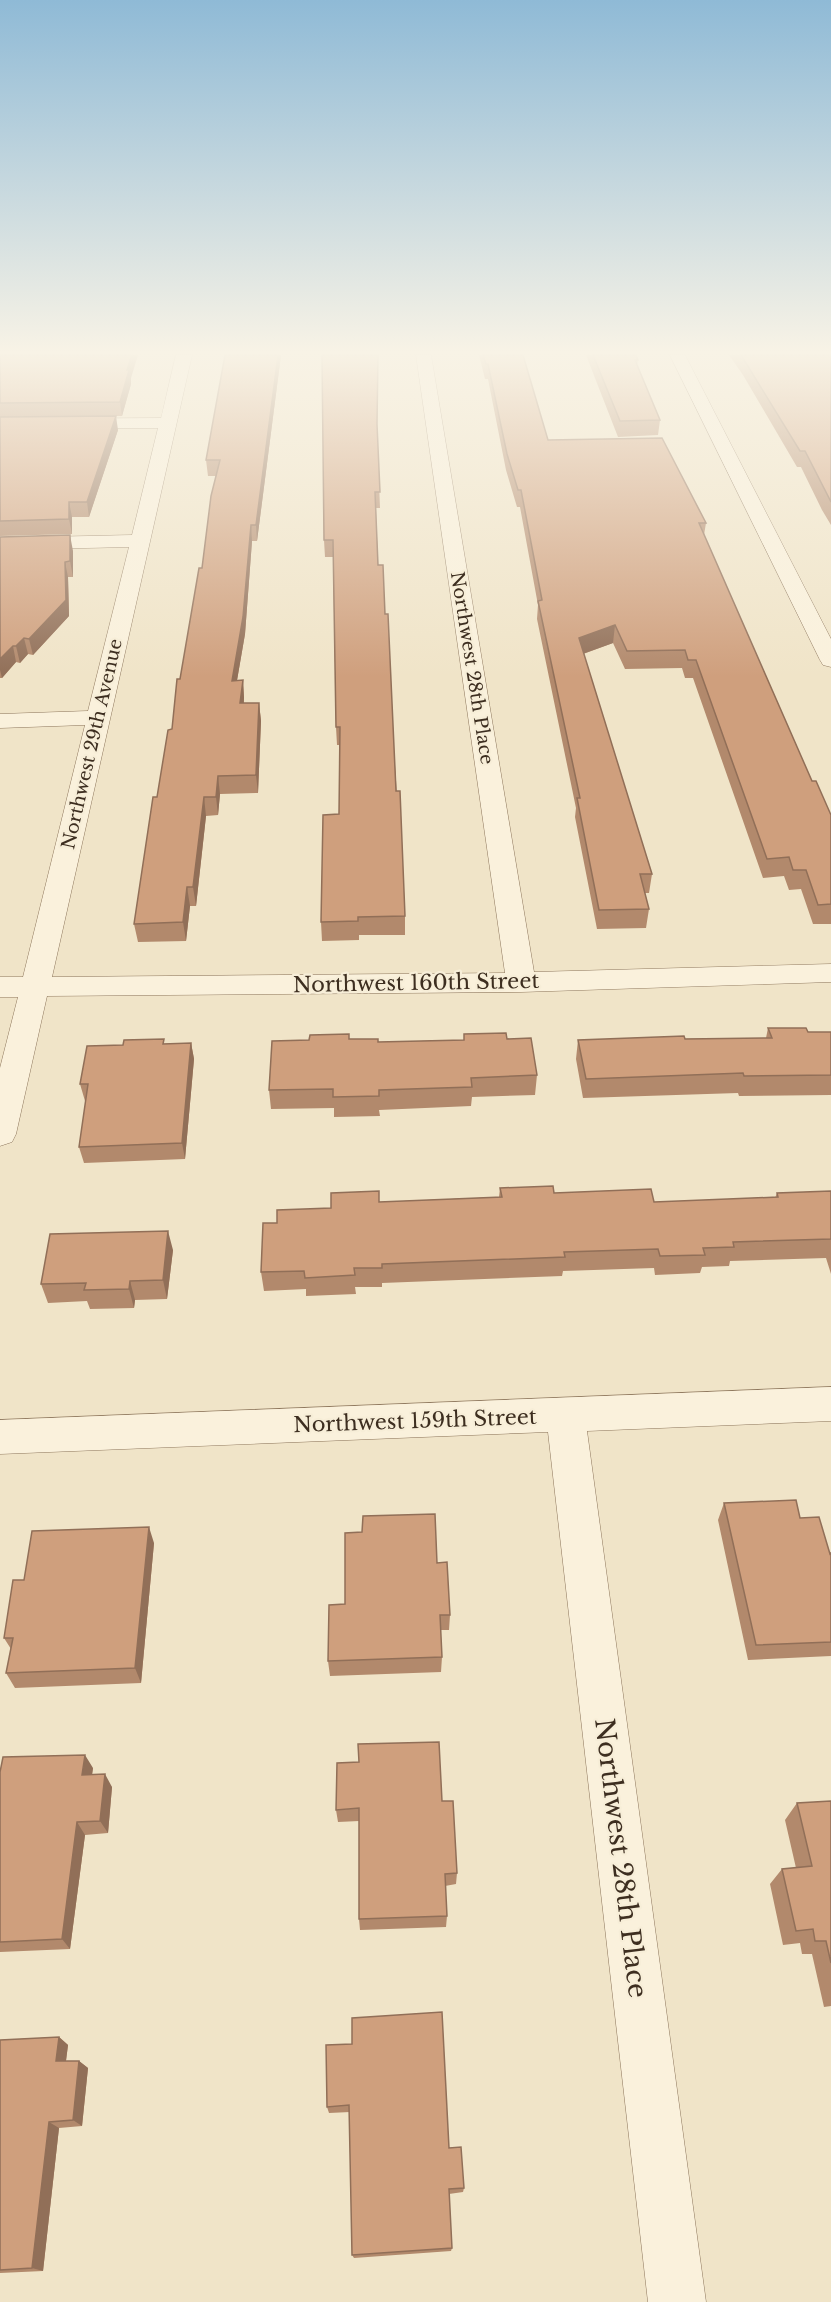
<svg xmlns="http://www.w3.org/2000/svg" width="831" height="2302" viewBox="0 0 831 2302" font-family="'Libre Baskerville',serif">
<rect width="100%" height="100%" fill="#f0e4c8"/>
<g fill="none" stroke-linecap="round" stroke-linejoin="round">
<g stroke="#8d765c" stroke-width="1">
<path id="minor" d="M176,355H192L52,977L505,973L416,355H431L534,972L831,964V982L521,992L47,996L16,1134L12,1142L0,1146V1068L18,997H0V977H23L85,725L0,728V714L88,711L129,547L0,550V538L132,535L158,428L0,429V419L161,418Z
M670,355H685L831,639V667L823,665L820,660Z
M831,1387V1421L587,1431L706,2302H648L548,1432L0,1454V1420Z"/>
</g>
<use href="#minor" fill="#faf1dc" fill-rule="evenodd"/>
</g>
<path fill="#b2896c" d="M0,355L131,378V384L122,416L0,417Z
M225,355H281L257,541H252L245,634L237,680H243L244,698V703H259L261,721L258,793L220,794L218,815L206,816L196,906H190L186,941L138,942L134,924L157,797L172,729L180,679L202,568L216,476H208L206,460Z
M479,355H523L548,440L706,523L704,535L812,781L831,815V924H813L801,889L789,890L784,876L763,878L693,678H685L682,668L625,669L613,643L583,654L652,874L649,893H645L649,909L646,928L597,929L575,817L576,808L537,619L538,605L520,507H517L506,470L488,379H485Z
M586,355H636L638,360L637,365L660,420L658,435L618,437Z
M729,355H831V525L822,510L801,467H797L743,375Z
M0,417L118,430L89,517H72V534L0,536Z
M377,433L380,508H376L378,565L385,614L405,916V935H359V940L322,941L321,922L339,814V745H337L336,727L333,557H325L324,540Z
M0,537L73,551V577H68L69,616L33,655L28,654L20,663L16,662L2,678H0Z
M768,1028L808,1032H831V1095L739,1096L738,1093L583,1098L576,1059L578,1040L766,1038Z
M349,1039L378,1042L507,1039L537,1075L535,1095L472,1097L471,1106L379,1110L380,1116L334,1117V1108L271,1109L269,1090Z
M191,1043L194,1059L185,1159L84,1163L79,1147L86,1101H85L80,1084L123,1045Z
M500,1188L654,1202L775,1198L777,1193L831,1191V1274L826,1258L730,1261L729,1266L702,1267L700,1273L655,1275L654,1268L563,1271L562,1276L382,1283V1287H355L356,1294L306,1296V1289L264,1291L261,1272L277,1223L331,1208L379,1202L499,1197Z
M173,1250L167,1299L135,1300L134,1308L90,1309L87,1301L48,1303L41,1284Z
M724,1503L800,1518L830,1554L831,1553V1656L748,1660L718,1520Z
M154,1543L141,1683L15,1688L6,1673L11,1649L4,1638L24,1580Z
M437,1563L450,1615L449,1630H440L442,1657L441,1672L330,1676L328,1661L345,1604Z
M93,1768L92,1775L112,1787L108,1833L85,1835L70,1949L0,1952V1772Z
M442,1801L457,1873L456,1884L445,1886L447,1916L446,1927L360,1930L359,1919V1821L338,1822L336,1810Z
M831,1801V2006L824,2007L812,1954H802L800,1943L783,1945L770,1884L782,1869L796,1868L785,1820L797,1803Z
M59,2037L68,2045L66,2061H79L88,2068L82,2126L59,2128L43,2271L0,2273V2040Z
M352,2044L449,2148L464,2188L463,2192L449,2194L452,2248L451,2251L354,2258L352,2255L350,2112L329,2113L327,2107Z"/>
<path fill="#916f58" d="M132,355H138L131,378V384L122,416L120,402L127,370Z
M278,355H281L257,541L256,525Z
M116,416L118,430L89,517L87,502Z
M69,502L72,517V534L69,519Z
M251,525L252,541L245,634L234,698L232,681Z
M70,535L73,551V577L70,561Z
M65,562L68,577L69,616L33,655L29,639Z
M615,625L613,643L577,656L579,638Z
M24,638L28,654L20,663L16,646Z
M13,646L16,662L2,678L0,670V659Z
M243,680L244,698L242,721L240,703Z
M259,703L261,721L258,793L256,775Z
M218,776L220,794L218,815L216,797Z
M204,797L206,816L196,906L193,887Z
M187,887L190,906L186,941L183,922Z
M191,1043L194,1059L185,1159L182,1143Z
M168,1231L173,1250L167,1299L163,1280Z
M130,1281L135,1300L134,1308L129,1289Z
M149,1527L154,1543L141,1683L135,1668Z
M85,1755L93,1768L90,1788L82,1775Z
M105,1774L112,1787L108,1833L100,1821Z
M77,1822L85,1835L70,1949L62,1939Z
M59,2037L68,2045L65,2068L56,2061Z
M79,2061L88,2068L82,2126L73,2120Z
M49,2122L59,2128L43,2271L32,2268Z"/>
<path fill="#cf9f7d" stroke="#916f58" stroke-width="1.5" d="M0,355H132L127,370H129L120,402L0,403Z
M225,355H278L256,525H251L243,617L232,681L243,680L240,703H259L256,775L218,776L216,797H204L193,887H187L183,922L134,924L153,797H157L168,730L172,729L177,679H180L199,568H202L211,496L220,460H206Z
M322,355H378L377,424L380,492H375L378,565H383L385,614H388L396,791H400L405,916L358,917V921L321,922L323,815L339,814L340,727H336L333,540H324Z
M483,355H523L548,440L662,438L706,523H699L812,781H816L831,815V904L818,905L806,870H793L789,857L767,859L696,660H688L685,650L627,651L615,625L579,638L652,874H640L649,909L599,910L577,798H580L538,601L542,600L521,490H518L507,454L488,364H486Z
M593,355H636L638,360H635L660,420L620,421Z
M741,355H831V502L805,451H800Z
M116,416L87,502H69V519L0,521V417Z
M70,535V561L65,562L66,600L29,639L24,638L16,646H13L0,659V537Z
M768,1028H806L808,1032H831V1075L744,1076L743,1073L586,1079L578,1040L684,1036L685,1039L772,1038Z
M506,1033L507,1039L531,1038L537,1075L471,1078L472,1087L379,1090V1096L333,1097V1089L269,1090L272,1041L309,1040L310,1035L349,1034V1039H378V1042L464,1040V1034Z
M164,1039L163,1044L191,1043L182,1143L79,1147L88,1084H80L87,1046L123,1045L124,1040Z
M553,1186L554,1193L651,1189L654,1202L778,1197L777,1193L831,1191V1239L733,1242L734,1247L703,1248L705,1255L660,1256L658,1249L564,1252L565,1257L382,1264V1268H354L355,1275L305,1278L304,1271L261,1272L263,1223H277V1210L331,1208V1193L379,1191V1202L502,1197L500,1188Z
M168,1231L163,1280L130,1281L129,1289L84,1290L86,1283L41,1284L50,1234Z
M796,1500L800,1518L819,1517L830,1554L831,1553V1642L756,1645L724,1503Z
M435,1514L437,1563L447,1562L450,1615H440L442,1657L328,1661L329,1605L345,1604V1533L362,1532L363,1516Z
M149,1527L135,1668L6,1673L13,1638H4L13,1580H24L32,1531Z
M439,1742L442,1801H453L457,1873L445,1874L447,1916L359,1919V1808L336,1810L337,1763L359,1762L358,1744Z
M85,1755L82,1775L105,1774L100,1821L77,1822L62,1939L0,1942V1772L3,1757Z
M831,1801V1963L826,1941H815L813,1929L796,1931L782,1869L812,1866L797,1803Z
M442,2012L449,2148L461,2147L464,2188L449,2189L452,2248L352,2255L349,2105L327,2107L326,2045L352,2044V2018Z
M59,2037L56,2061H79L73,2120L49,2122L32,2268L0,2270V2040Z"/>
<linearGradient id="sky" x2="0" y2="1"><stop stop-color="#8fbad6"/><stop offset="0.52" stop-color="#f8f3e6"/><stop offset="1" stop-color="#f8f3e6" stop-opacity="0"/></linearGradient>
<rect width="831" height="677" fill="url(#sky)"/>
<g text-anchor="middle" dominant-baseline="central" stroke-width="4.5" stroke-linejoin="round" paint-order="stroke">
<g font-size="18" fill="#3d2e20" stroke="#f7eed8">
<text transform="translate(472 668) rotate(81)">Northwest 28th Place</text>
<text transform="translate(92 744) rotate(-77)">Northwest 29th Avenue</text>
</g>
<g font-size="21" fill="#3d2e20" stroke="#f7eed8">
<text transform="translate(416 983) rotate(-1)">Northwest 160th Street</text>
<text transform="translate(415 1421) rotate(-2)">Northwest 159th Street</text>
</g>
<g font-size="26" fill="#3d2e20" stroke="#f7eed8">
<text transform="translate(621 1858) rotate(83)">Northwest 28th Place</text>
</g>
</g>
</svg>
